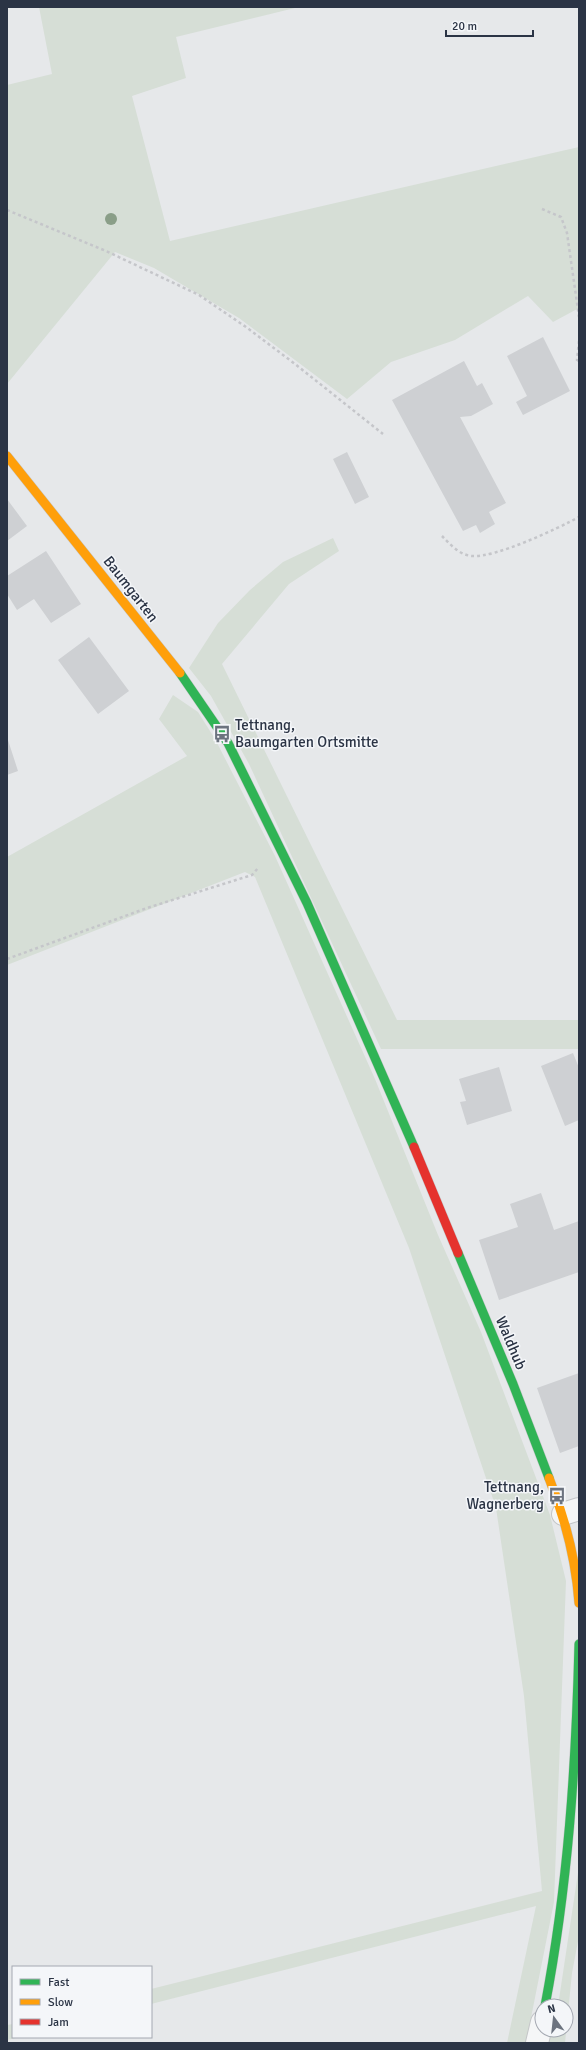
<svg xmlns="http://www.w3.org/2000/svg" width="586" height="2050" viewBox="0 0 586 2050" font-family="Signika,sans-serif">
<rect width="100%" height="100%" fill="#e6e8ea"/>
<path fill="#d6ded6" d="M39,7H299L176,37L186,78L132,96L170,241L579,147V308L553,322L528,296L455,340L391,362L347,399L239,318L154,268L115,252L7,384V85L52,74Z
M333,538L339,551L289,584L222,664L397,1020H579V1049H381L249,764L211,696L189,668L218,623L250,590L283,562Z
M173,695L198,712L215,739L275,856L375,1079L438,1235L481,1332L550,1515L566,1581L554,1902L526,2043H507L536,1906L151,2004V1989L542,1891L524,1696L496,1508L409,1248L255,877L245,872L7,965V857L187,756L159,719Z
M579,1866V1936L572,1973L565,2043H549L552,2030H566V2006H558Z
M13,2024V2037H20L7,2040V2025Z"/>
<path fill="#ced0d3" d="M543,337L570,391L523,415L516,402L527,396L507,356Z
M464,361L477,386L482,383L493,404L471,416L460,417L506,503L489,512L495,524L480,533L476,525L463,531L392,400Z
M347,452L369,497L355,504L333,459Z
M7,499L27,526L7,541Z
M46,551L81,604L51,623L34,599L17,610L7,594V576Z
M89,637L129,691L98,714L58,660Z
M7,737L18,771L7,775Z
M573,1053L579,1068V1120L565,1126L541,1066Z
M499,1067L512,1111L467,1125L460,1102L466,1101L459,1079Z
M541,1193L554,1230L579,1221V1272L499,1300L479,1240L518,1227L510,1204Z
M579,1373V1446L560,1453L537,1388Z"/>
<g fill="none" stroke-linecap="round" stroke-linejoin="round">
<g stroke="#c4c6c8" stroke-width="24">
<path id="street" d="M563,1514L579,1509
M537,2043L542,2022"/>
</g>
<g stroke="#c4c6c8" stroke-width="10">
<path id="fast" d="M180,673L228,743L307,903L414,1147
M458,1253L513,1384L549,1478
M545,2006C568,1886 576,1766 579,1644"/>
</g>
<g stroke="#c4c6c8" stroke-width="10">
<path id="slow" d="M7,456L180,673
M549,1478C565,1518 576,1560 579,1603"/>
</g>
<g stroke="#c4c6c8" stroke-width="10">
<path id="jam" d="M414,1147L458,1253"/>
</g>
<path stroke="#c5c6ca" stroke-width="2.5" stroke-dasharray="3 3" stroke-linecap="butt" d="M542,209L561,217L567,233L579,317
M7,210L106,251L199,295L246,327L295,364L383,434
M579,341L577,360L579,361
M442,536C450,544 459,555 472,556C495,558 557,529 579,517
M7,959L147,908L252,875L259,867"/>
<use href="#street" stroke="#f5f6f7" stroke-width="22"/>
<use href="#fast" stroke="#30b455" stroke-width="9"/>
<use href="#slow" stroke="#ff9f0a" stroke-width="9"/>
<use href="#jam" stroke="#e5322d" stroke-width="9"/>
</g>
<circle fill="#8a9e88" cx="111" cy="219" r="6"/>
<defs>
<g id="bus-bare" transform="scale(1.38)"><path d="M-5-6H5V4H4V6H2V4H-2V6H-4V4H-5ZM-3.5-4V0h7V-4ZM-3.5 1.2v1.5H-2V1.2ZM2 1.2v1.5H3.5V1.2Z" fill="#6c737f" stroke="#f4f6f9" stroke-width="2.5" paint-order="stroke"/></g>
</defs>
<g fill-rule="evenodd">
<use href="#bus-bare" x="222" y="734"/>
<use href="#bus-bare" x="557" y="1496"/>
</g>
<g text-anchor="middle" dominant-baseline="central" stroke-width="3" stroke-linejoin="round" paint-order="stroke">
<g font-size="15" fill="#2b3445" stroke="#f4f6f9">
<text transform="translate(131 589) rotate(52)">Baumgarten</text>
<text transform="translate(511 1343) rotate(67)">Waldhub</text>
</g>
<g font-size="15" fill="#2b3445" stroke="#f4f6f9" text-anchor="start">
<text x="235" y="725">Tettnang,<tspan x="235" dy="17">Baumgarten Ortsmitte</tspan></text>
<text x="544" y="1487" text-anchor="end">Tettnang,<tspan x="544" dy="17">Wagnerberg</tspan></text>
</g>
</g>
<rect width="586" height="2050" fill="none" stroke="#2b3445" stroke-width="16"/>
<rect x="12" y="1966" width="140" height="72" fill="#f4f6f9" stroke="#a4a8b1"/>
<rect x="20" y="1979" width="20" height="6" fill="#30b455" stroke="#a4a8b1"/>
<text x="48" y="1986" font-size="12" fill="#2b3445">Fast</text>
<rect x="20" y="1999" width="20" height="6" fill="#ff9f0a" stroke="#a4a8b1"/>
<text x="48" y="2006" font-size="12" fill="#2b3445">Slow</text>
<rect x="20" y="2019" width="20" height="6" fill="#e5322d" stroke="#a4a8b1"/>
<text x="48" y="2026" font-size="12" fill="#2b3445">Jam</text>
<g transform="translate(554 2018) rotate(345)"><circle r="19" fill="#f4f6f9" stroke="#a4a8b1"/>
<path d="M0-3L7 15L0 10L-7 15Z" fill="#6c737f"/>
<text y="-6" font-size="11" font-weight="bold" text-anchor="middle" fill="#2b3445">N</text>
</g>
<path d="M446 30v6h87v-6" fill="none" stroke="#2b3445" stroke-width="2"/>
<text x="452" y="30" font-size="12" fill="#2b3445" stroke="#f4f6f9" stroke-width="3" paint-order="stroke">20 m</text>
</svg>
